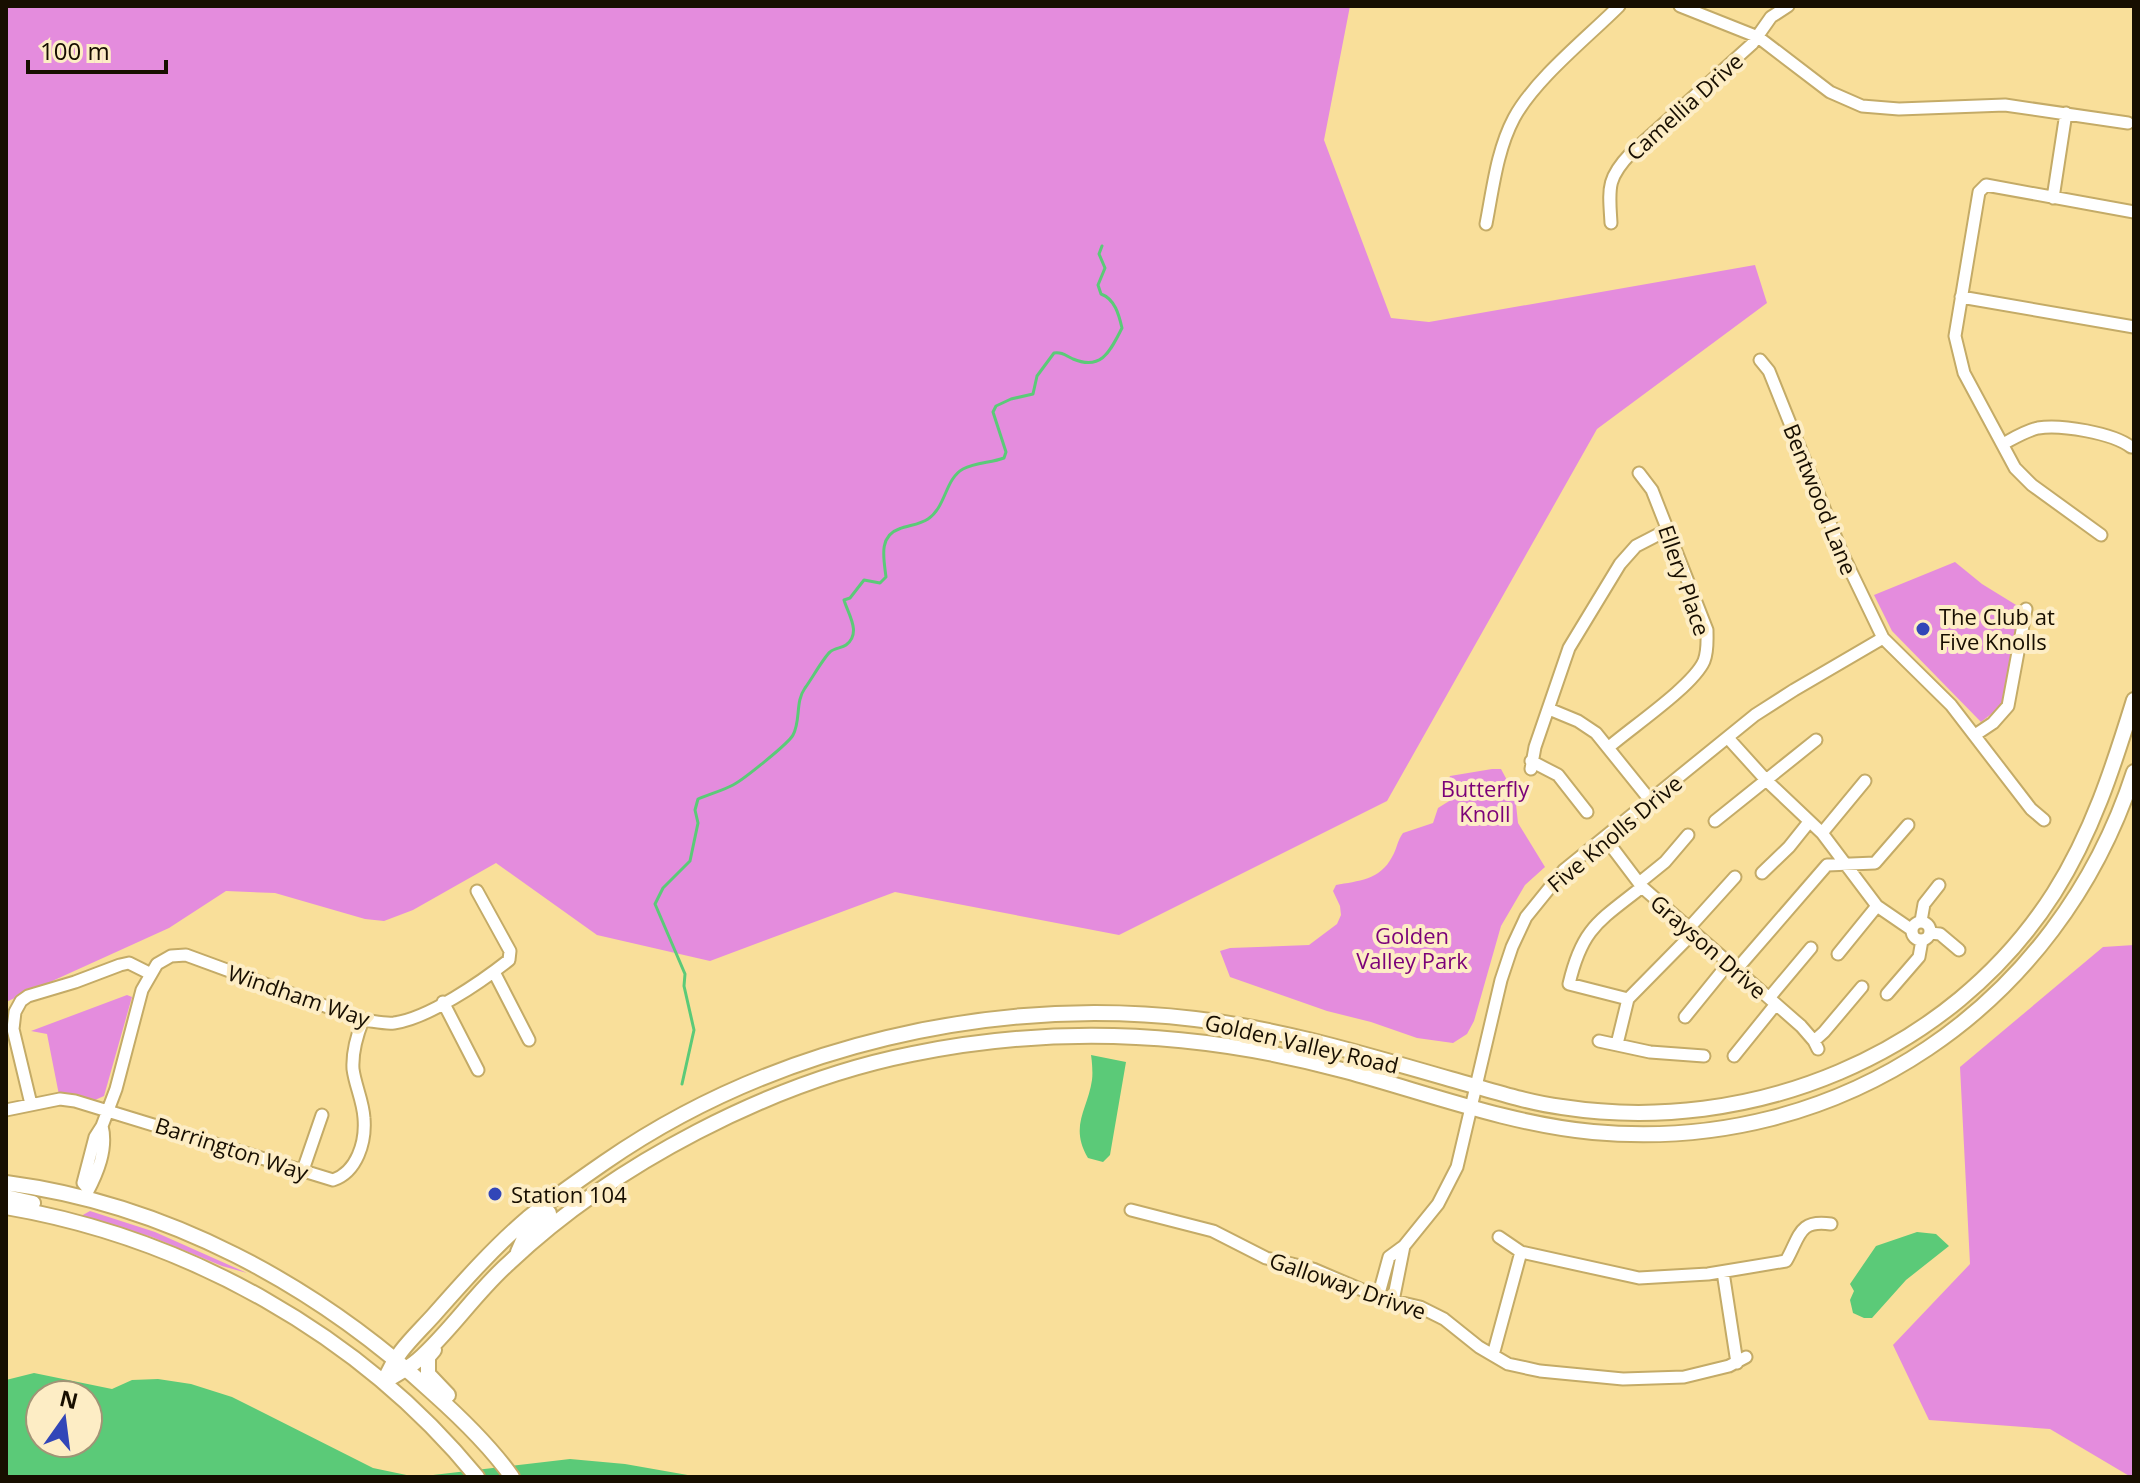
<svg xmlns="http://www.w3.org/2000/svg" width="2140" height="1483" viewBox="0 0 2140 1483" font-family="'Open Sans',sans-serif">
<rect width="100%" height="100%" fill="#f9df9a"/>
<path fill="#e48cdd" d="M6,6H1350L1324,140L1391,318L1429,322L1755,265L1767,303L1597,429L1387,801L1119,935L895,892L710,961L597,935L496,863L413,910L384,921L365,919L275,893L226,891L169,928L6,1002Z
M1955,562L1982,584L2021,608L2004,704L1981,722L1892,631L1874,595Z
M1492,769H1501L1515,795L1518,823L1545,867L1525,885L1501,926L1474,1021L1467,1034L1453,1043L1417,1038L1371,1022L1327,1011L1230,977L1220,951L1230,948L1309,945L1337,924L1341,915L1340,906L1333,891L1336,885C1358,881 1380,880 1392,857C1397,849 1397,841 1403,833L1433,823L1438,808L1454,798L1447,783L1450,776Z
M2134,945V1477H2131L2050,1429L1929,1420L1893,1345L1970,1264L1960,1067L2103,947Z
M127,995L132,997L104,1096L95,1100L59,1095L47,1034L31,1031Z
M90,1211L155,1232L247,1273L222,1266L152,1237L81,1216Z"/>
<path fill="#5bca78" fill-rule="evenodd" d="M1091,1055L1126,1062L1110,1155L1103,1162L1088,1158C1069,1126 1088,1109 1092,1080C1093,1073 1092,1061 1091,1055Z
M1917,1232L1936,1234L1949,1246L1906,1280L1872,1318H1864L1853,1313L1850,1300L1854,1291L1850,1284L1876,1246Z
M34,1373L112,1389L132,1380L158,1379L191,1384L232,1397L373,1468L416,1477L570,1459L625,1464L699,1477H6V1380ZM40,1395H88V1443H40Z"/>
<g fill="none" stroke-linecap="round" stroke-linejoin="round">
<path stroke="#5bca78" stroke-width="3" d="M682,1084L694,1030L684,986L685,974L655,904L663,888L690,861L698,823L695,810L698,799C709,794 722,791 733,785C743,780 789,743 793,735C801,720 795,702 805,688C811,680 824,657 830,652C834,648 842,648 846,645C862,633 848,614 844,600L850,598L864,580L880,583L886,577C884,560 878,536 899,529C909,525 919,525 928,519C946,507 945,479 963,469C976,462 991,463 1004,458L1006,452L993,412L996,406L1011,399L1033,394L1037,376L1054,353C1062,352 1065,355 1073,359C1102,371 1110,351 1122,328C1119,315 1115,299 1101,294L1098,285L1105,268L1099,254L1102,246"/>
<g stroke="#c4ab67" stroke-width="15">
<path id="minor" d="M1680,6L1758,37L1830,92L1862,106L1899,109L2005,105L2128,123
M2053,198L2066,113
M1611,223C1609,189 1606,179 1631,153L1752,44L1771,17L1788,6
M1486,224C1493,188 1497,150 1514,118C1535,79 1588,37 1619,6
M1961,297L2134,327
M1760,360L1769,371L1842,553L1883,638L1951,705L2031,809L2044,820
M2003,444C2014,438 2025,431 2038,428C2060,424 2113,433 2131,447
M2101,535L2032,485L2015,468L1964,373L1955,336L1979,192L1986,185L2134,212
M1549,709L1578,721L1596,733L1650,800
M1975,735L1993,723L2008,706L2026,609
M1728,738L1766,780L1822,833L1877,906L1912,930
M1609,747C1632,727 1693,686 1704,661C1708,651 1707,641 1707,630L1652,490L1639,473
M1531,761L1558,775L1587,812
M1531,769L1535,747L1569,648L1620,564L1636,546L1667,530
M1715,821L1816,740
M1822,833L1865,781
M1605,838L1642,887L1801,1026L1814,1041L1818,1049
M1762,873L1789,847L1809,822
M1639,883L1665,862L1688,835
M1921,921L1924,904L1939,885
M1912 931a9 9 0 1 1 18 0a9 9 0 1 1-18 0Z
M1688,929L1735,877
M1930,933L1940,934L1959,950
M1838,954L1877,906
M1736,970L1827,865L1875,863L1908,825
M494,972L529,1040
M1887,994L1919,957L1922,940
M1769,998L1811,948
M1628,999L1569,984C1582,928 1599,921 1642,887
M1628,999L1692,934
M443,1002L478,1070
M1685,1017L1728,964
M1599,1041L1650,1052L1704,1056
M1814,1041L1824,1032L1862,987
M1617,1044L1628,999
M1734,1056L1776,1004
M31,1104L13,1029L15,1012L21,1001L28,996L75,982L120,965L129,963L151,974
M6,1110L60,1099L75,1101L333,1180C357,1172 366,1142 364,1118C363,1101 355,1085 353,1069C352,1052 357,1035 363,1020
M303,1170L322,1115
M88,1189L83,1183L95,1137L102,1126L116,1089L142,990L157,964L171,956L186,955L363,1020C373,1021 384,1024 394,1023C429,1018 481,982 509,960L510,951L477,891
M87,1193C97,1174 108,1149 102,1126
M1131,1210L1213,1231L1266,1258L1313,1269L1381,1298L1420,1307L1444,1319L1479,1347L1508,1364L1540,1371L1623,1379L1684,1377L1729,1366L1746,1357
M1499,1237L1521,1252L1639,1278L1708,1274L1786,1261C1800,1237 1798,1219 1831,1224
M1723,1272L1737,1363
M1378,1297L1389,1257L1404,1246L1438,1204L1457,1167L1501,980L1512,947L1526,917L1564,870L1755,715L1794,690L1883,638
M1393,1301L1404,1246
M1493,1355L1521,1252"/>
</g>
<g stroke="#c4ab67" stroke-width="18">
<path id="major" d="M6,1183C166,1204 315,1284 433,1393C461,1418 490,1446 512,1477
M6,1197L33,1203
M6,1207C187,1238 360,1334 477,1477
M518,1252L525,1236L549,1213
M434,1350L428,1357V1374L448,1395
M384,1382C396,1352 412,1339 433,1316C463,1282 494,1247 528,1218C553,1198 579,1180 605,1162C773,1046 992,995 1195,1019C1282,1029 1366,1055 1450,1079C1487,1089 1524,1102 1562,1107C1750,1136 1950,1056 2054,893C2092,833 2113,768 2134,700
M384,1382C395,1375 409,1368 418,1360C451,1331 476,1292 509,1263C614,1164 771,1082 912,1054C1058,1024 1203,1032 1346,1071C1427,1093 1509,1124 1593,1132C1840,1155 2058,1006 2134,772"/>
</g>
<use href="#minor" stroke="#fff" stroke-width="11"/>
<use href="#major" stroke="#fff" stroke-width="14"/>
</g>
<g fill="#3246b8" stroke="#fdedc5" stroke-width="3">
<circle cx="1923" cy="629" r="8"/>
<circle cx="495" cy="1194" r="8"/>
</g>
<g text-anchor="middle" dominant-baseline="central" stroke-width="8" stroke-linejoin="round" paint-order="stroke">
<g font-size="22" fill="#170e00" stroke="#fdedc5">
<text transform="translate(1684 106) rotate(-42)">Camellia Drive</text>
<text transform="translate(1821 499) rotate(68)">Bentwood Lane</text>
<text transform="translate(1685 580) rotate(71)">Ellery Place</text>
<text transform="translate(1614 833) rotate(-40)">Five Knolls Drive</text>
<text transform="translate(1709 946) rotate(41)">Grayson Drive</text>
<text transform="translate(299 995) rotate(19)">Windham Way</text>
<text transform="translate(1302 1043) rotate(13)">Golden Valley Road</text>
<text transform="translate(232 1148) rotate(18)">Barrington Way</text>
<text transform="translate(1348 1285) rotate(19)">Galloway Drivve</text>
</g>
<g font-size="22" fill="#170e00" stroke="#fdedc5" text-anchor="start">
<text x="1939" y="616">The Club at<tspan x="1939" dy="25">Five Knolls</tspan></text>
<text x="511" y="1194">Station 104</text>
</g>
<g font-size="22" fill="#7b0178" stroke="#fdedc5">
<text x="1485" y="788">Butterfly<tspan x="1485" dy="25">Knoll</tspan></text>
<text x="1412" y="935">Golden<tspan x="1412" dy="25">Valley Park</tspan></text>
</g>
</g>
<rect width="2140" height="1483" fill="none" stroke="#170e00" stroke-width="16"/>
<g transform="translate(64 1419) rotate(14)"><circle r="38" fill="#fdedc5" stroke="#a19476" stroke-width="2"/>
<path d="M0-6L14 30L0 20L-14 30Z" fill="#3246b8"/>
<text y="-12" font-size="22" font-weight="bold" text-anchor="middle" fill="#170e00">N</text>
</g>
<path d="M28 60v12h138v-12" fill="none" stroke="#170e00" stroke-width="4"/>
<text x="40" y="60" font-size="24" fill="#170e00" stroke="#fdedc5" stroke-width="6" paint-order="stroke">100 m</text>
</svg>
